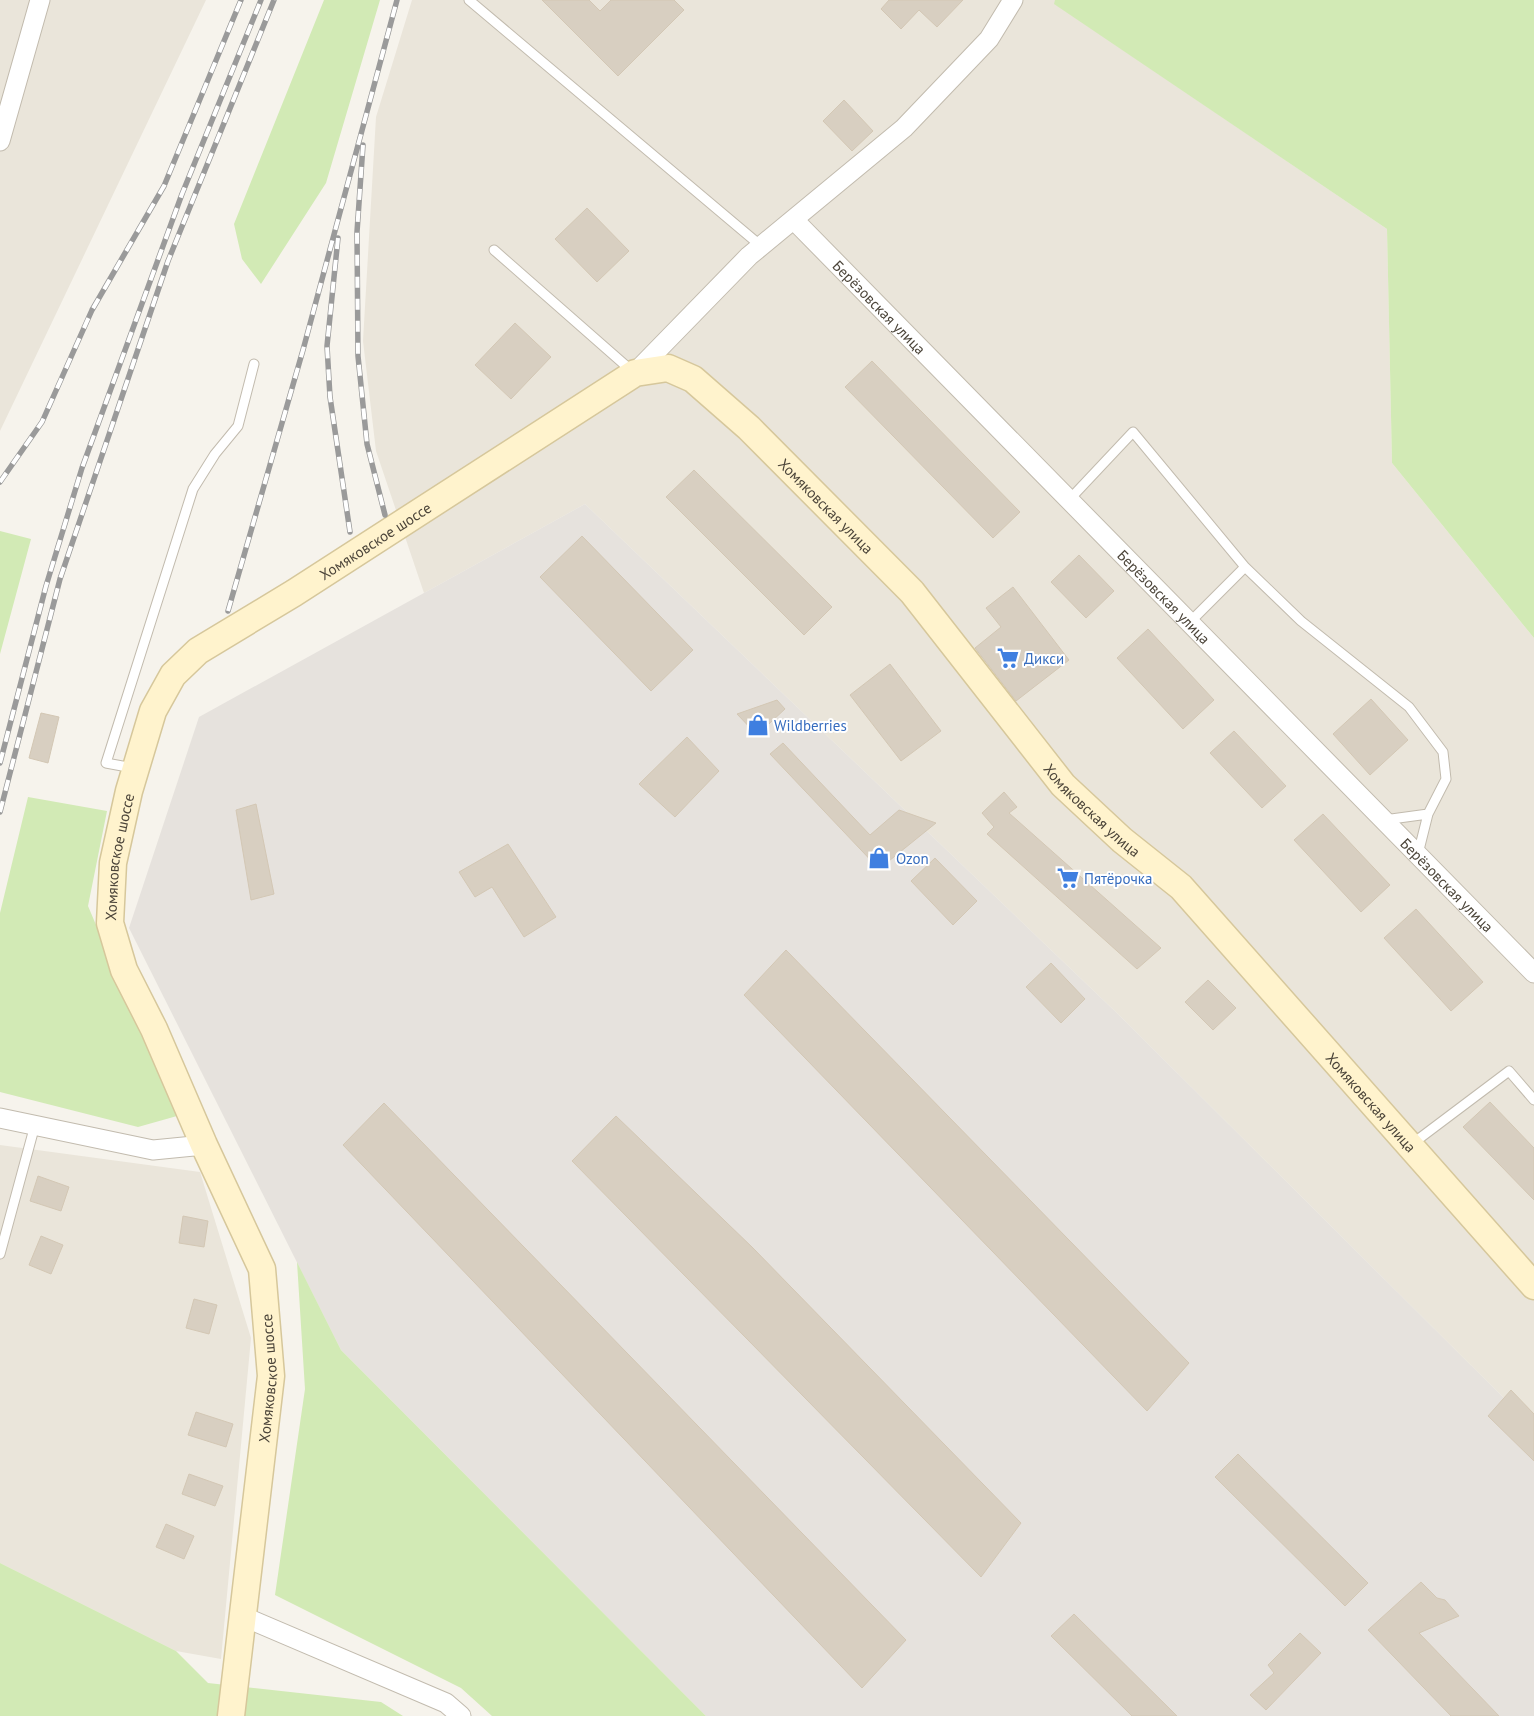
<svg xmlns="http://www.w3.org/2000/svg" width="1534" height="1716" viewBox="0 0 1534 1716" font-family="'PT Sans',sans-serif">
<rect width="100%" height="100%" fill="#f6f3ec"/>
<path fill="#eae5da" d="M0,0H206L0,431Z
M412,0H1055V4L1387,229L1392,463L1534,638V1428L1119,1015L585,504L424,593L376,451L363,341L376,117Z
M0,1145L200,1172L251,1338L221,1659L176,1651L0,1563Z"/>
<path fill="#e6e2dd" d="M585,504L1119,1015L1534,1428V1716H706L341,1350L129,928L199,717Z"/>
<path fill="#d2eab5" d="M324,0H380L326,183L261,284L242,259L234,224Z
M1055,0H1534V638L1392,463L1387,229L1054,4Z
M0,531L31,539L0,654Z
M28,797L107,811L88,906L177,1116L138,1127L0,1092V913Z
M297,1262L341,1350L706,1716H492L461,1688L275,1595L305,1389Z
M0,1563L176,1651L208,1683L381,1702L403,1716H0Z"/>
<path fill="#d8cfc1" stroke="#d3c7b4" d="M542,0H589L600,11L611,0H674L684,10L618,76Z
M889,0H963L937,27L919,10L901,29L881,9Z
M844,100L873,131L852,151L823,121Z
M587,208L629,251L597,282L555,239Z
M515,323L551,357L511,399L475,365Z
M872,361L1020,512L993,538L845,387Z
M694,470L832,607L804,635L666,497Z
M582,536L693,650L651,691L540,577Z
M1079,555L1114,591L1086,618L1051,582Z
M1013,587L1069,660L1016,701L975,648L1001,627L986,608Z
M1148,629L1214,700L1183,729L1117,658Z
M890,664L941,731L901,761L850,695Z
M1371,699L1408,740L1370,775L1333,734Z
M777,700L785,709L757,735L737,714Z
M41,713L59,717L48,763L29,758Z
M1234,731L1286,786L1262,808L1210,753Z
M687,737L719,771L675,817L639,784Z
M783,743L870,835L899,810L936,823L879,869L770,754Z
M1004,792L1017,807L1009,813L1161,948L1137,969L987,834L994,827L982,813Z
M256,804L274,894L251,900L236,810Z
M1323,814L1390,885L1361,912L1294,840Z
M508,844L556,917L524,937L492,887L475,897L459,872Z
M935,858L977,901L953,925L911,881Z
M1416,909L1483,982L1451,1011L1384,938Z
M786,950L1189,1363L1147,1411L744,995Z
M1051,963L1085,999L1061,1023L1026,987Z
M1208,980L1236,1008L1213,1030L1185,1002Z
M1490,1102L1534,1148V1200L1463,1127Z
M384,1103L906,1640L862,1688L343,1145Z
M616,1116L753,1248L1021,1523L981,1577L572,1161Z
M38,1176L69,1187L61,1211L30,1201Z
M183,1216L208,1221L204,1247L179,1243Z
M41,1236L63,1245L51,1274L29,1265Z
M194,1299L217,1305L209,1334L186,1328Z
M1511,1390L1534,1414V1461L1488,1416Z
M196,1412L233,1424L226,1447L188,1435Z
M1238,1454L1368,1583L1345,1606L1215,1477Z
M189,1474L223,1486L215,1506L182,1494Z
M166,1524L194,1536L184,1559L156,1547Z
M1421,1582L1437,1598L1445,1600L1459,1616L1419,1633L1499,1716H1451L1368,1630Z
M1074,1614L1177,1716H1132L1051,1636Z
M1300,1633L1321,1653L1266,1710L1250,1695L1274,1673L1268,1665Z"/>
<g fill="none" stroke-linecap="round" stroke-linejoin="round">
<g stroke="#c2bbae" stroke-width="11">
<path id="lane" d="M469,0L761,246
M494,250L633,372
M1069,500L1133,432L1245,567L1301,621L1409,707L1443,752L1446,779L1428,814
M1190,622L1245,567
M133,768L106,763L193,489L215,454L238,426L254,364
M1384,820L1428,814L1418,854
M1412,1144L1509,1071L1534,1100
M0,1254L35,1125"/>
</g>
<g stroke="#c2bbae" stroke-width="21">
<g id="street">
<path d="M0,141L40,0"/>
<path id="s1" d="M794,220L1534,973"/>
<path d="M635,373L749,256L904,128L989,39L1013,0"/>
<path d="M0,1118L153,1150L204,1145"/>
<path d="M242,1616L446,1703L461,1716"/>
</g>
</g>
<g stroke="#d6c79b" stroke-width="29">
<g id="secondary">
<path id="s2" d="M231,1716L271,1376L262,1269L204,1145L154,1029L124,970L110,923L113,863L129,791L153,711L173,675L198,651L294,593L635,373L668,368L693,379L749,428L912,592L1063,785L1122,840L1181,887L1534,1286"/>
</g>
</g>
<use href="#lane" stroke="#fff" stroke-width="9"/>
<use href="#street" stroke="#fff" stroke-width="19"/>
<use href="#secondary" stroke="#fff3cd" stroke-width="26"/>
<g stroke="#9a9a9a" stroke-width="5.5">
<path id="rail" d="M363,145L357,232L358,356L367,444L385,515
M338,238L327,346L330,397L350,532
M0,482L42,422L92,310L164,186L241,0
M228,611L303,350L397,0
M0,763L46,586L82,468L182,194L261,0
M0,812L60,579L168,261L274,0"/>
</g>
<use href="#rail" stroke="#fff" stroke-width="4" stroke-dasharray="11" stroke-linecap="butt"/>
</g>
<defs>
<g id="supermarket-bare" transform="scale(1.725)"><path d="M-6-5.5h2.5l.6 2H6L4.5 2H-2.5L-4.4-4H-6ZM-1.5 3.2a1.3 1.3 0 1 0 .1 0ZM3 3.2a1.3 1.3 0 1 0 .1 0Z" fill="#3f7fe0" stroke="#fff" stroke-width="2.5" paint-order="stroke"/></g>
<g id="shop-bare" transform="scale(1.725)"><path d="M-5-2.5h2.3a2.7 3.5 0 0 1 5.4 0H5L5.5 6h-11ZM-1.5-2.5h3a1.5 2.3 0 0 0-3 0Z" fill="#3f7fe0" stroke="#fff" stroke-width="2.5" paint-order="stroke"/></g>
</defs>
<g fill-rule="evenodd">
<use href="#supermarket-bare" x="1008" y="658"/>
<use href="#shop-bare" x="758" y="725"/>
<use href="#shop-bare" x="879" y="858"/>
<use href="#supermarket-bare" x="1068" y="878"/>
</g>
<g text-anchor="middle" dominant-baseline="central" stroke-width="4" stroke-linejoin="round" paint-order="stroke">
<g font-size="15" fill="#4b4439" stroke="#fff">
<text stroke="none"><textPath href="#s1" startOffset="122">Берёзовская улица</textPath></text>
<text stroke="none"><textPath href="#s2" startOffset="1884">Хомяковская улица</textPath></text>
<text stroke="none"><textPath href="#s2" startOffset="1330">Хомяковское шоссе</textPath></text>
<text stroke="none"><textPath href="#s1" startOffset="528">Берёзовская улица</textPath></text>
<text stroke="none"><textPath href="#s2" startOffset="2289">Хомяковская улица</textPath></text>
<text stroke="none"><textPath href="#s2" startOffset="895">Хомяковское шоссе</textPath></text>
<text stroke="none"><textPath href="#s1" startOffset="932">Берёзовская улица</textPath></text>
<text stroke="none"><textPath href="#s2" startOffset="2694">Хомяковская улица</textPath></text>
<text stroke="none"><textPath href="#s2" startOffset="340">Хомяковское шоссе</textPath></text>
</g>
<g font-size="15" fill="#366cbe" stroke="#fff" text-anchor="start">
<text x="1024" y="658">Дикси</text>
<text x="774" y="725">Wildberries</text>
<text x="896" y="858">Ozon</text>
<text x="1084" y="878">Пятёрочка</text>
</g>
</g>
</svg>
